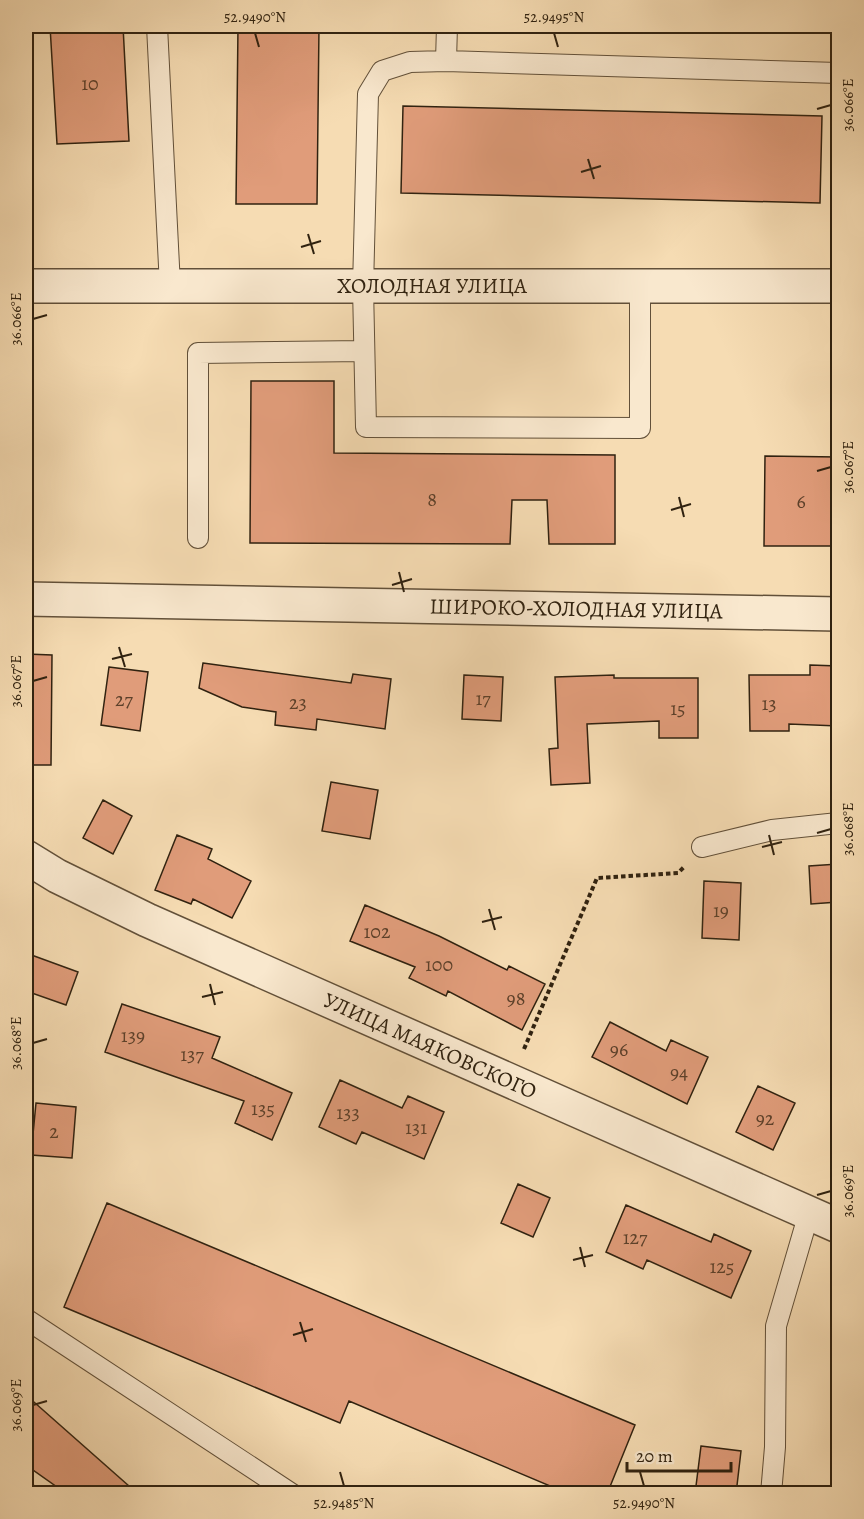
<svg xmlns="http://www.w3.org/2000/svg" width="864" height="1519" viewBox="0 0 864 1519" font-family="Alegreya,serif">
<rect width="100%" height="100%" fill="#f6dcb3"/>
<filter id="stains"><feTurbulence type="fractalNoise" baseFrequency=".00333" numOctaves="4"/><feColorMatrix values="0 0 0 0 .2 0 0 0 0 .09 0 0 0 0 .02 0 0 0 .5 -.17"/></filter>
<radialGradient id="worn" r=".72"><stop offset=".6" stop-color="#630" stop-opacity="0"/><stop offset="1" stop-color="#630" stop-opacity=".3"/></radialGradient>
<path fill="#e09c7a" stroke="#302210" stroke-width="1.5" d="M50,26H123L129,141L57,144Z
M238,26H319L317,204H236Z
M403,106L822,116L820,203L401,193Z
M251,381H334V453L615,455V544H549L547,500H512L510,544L250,543Z
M765,456L838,457V546H764Z
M26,654L52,655L51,765H26Z
M203,663L351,683L353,674L391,679L385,729L317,719L316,730L275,725L276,712L242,707L199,688Z
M810,665L838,666V726L789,724V731H750L749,675H810Z
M109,667L148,672L140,731L101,725Z
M464,675L503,677L501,721L462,719Z
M614,675V678H698V738H659V721L587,724L590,783L551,785L549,749L558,748L555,677Z
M331,782L378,790L370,839L322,831Z
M103,800L132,816L113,854L83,838Z
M177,835L212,849L208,859L251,881L232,918L193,899L191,904L155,890Z
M838,864V902L811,904L809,866Z
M704,881L741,883L739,940L702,938Z
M365,905L439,936L507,970L509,966L545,984L522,1030L448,991L446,996L409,978L415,967L350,941Z
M26,953L78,972L66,1005L26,991Z
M122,1004L220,1037L212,1058L292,1093L272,1140L235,1123L244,1101L105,1052Z
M610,1022L666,1051L671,1040L708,1057L687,1104L592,1057Z
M340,1080L402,1108L408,1096L444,1112L424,1159L362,1132L356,1144L319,1127Z
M758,1086L795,1103L773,1150L736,1132Z
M36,1103L76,1107L72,1158L31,1155Z
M518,1184L550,1198L533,1237L501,1223Z
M107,1203L635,1425L607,1494H569L349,1401L340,1423L64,1307Z
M626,1205L711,1242L714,1234L751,1251L731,1298L647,1260L643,1269L606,1252Z
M26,1395L138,1494H67L26,1465Z
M701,1446L741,1451L736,1494H695Z"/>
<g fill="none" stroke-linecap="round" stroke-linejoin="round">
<g stroke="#625039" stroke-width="22">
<path id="service" d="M157,26L170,286
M446,61L447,26
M640,286V428L366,427L363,287L368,94L382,71L410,62L446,61L838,73
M198,538V353L364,351
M702,847L772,830L838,823
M26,1319L292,1494
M26,1492L28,1494
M771,1494L775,1447L776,1326L809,1213"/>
</g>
<g stroke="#625039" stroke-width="36">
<path id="minor" d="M26,286H838
M26,599L838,614"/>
</g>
<g stroke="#625039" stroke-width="36">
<path id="tertiary" d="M26,857L57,876L147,920L838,1226"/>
</g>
<path stroke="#302210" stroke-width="4" stroke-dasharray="4.5 3" stroke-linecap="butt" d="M524,1049L597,878L678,873L685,866"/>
<use href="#service" stroke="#f9e8ce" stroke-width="20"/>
<use href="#minor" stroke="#f9e8ce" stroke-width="33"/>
<use href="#tertiary" stroke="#f9e8ce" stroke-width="33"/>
</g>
<path fill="none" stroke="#302210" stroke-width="2" d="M255,33L259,47M554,33L558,47M817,109L831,105M588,159L594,179M581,172L601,166M308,234L314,254M301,247L321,241M33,319L47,315M817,471L831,467M679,497L684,517M671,510L691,504M399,572L404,592M392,585L412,579M119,647L125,667M112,659L132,654M33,681L47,677M817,833L831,829M769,835L774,855M762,847L782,842M489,909L495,930M482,922L502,917M210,984L215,1005M202,997L223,992M33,1043L47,1039M817,1195L831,1191M580,1247L585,1267M573,1260L593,1255M300,1322L306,1342M293,1335L313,1329M33,1405L47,1401M340,1472L344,1486M640,1472L644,1486"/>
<g text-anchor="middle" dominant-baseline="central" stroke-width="6" stroke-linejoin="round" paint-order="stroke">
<g font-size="20" fill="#5c402a">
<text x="90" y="83">10</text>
<text x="432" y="499">8</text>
<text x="801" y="501">6</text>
<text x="483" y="698">17</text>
<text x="124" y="699">27</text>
<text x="298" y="702">23</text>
<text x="769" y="703">13</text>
<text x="678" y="708">15</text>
<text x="721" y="910">19</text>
<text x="377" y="931">102</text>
<text x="439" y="964">100</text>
<text x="516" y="998">98</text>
<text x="133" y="1035">139</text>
<text x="619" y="1049">96</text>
<text x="192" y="1054">137</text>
<text x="679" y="1072">94</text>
<text x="263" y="1108">135</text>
<text x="348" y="1112">133</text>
<text x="765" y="1118">92</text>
<text x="416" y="1127">131</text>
<text x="54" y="1131">2</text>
<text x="635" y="1237">127</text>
<text x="722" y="1266">125</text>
</g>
<g font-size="22" fill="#302210" stroke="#f9e8ce">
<text x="432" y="286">ХОЛОДНАЯ УЛИЦА</text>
<text transform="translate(576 609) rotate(1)">ШИРОКО-ХОЛОДНАЯ УЛИЦА</text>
<text transform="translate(430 1046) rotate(24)">УЛИЦА МАЯКОВСКОГО</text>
</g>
</g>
<rect width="864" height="1519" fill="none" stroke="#f6dcb3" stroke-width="66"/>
<path d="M627 1462v9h104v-9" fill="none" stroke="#302210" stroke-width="3"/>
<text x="636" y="1462" font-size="18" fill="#302210" stroke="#f9e8ce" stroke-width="4.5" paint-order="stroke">20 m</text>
<rect x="33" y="33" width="798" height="1453" fill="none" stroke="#302210" stroke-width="2"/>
<g font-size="15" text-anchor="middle" fill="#302210">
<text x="255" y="22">52.9490°N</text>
<text x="554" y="22">52.9495°N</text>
<text transform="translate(848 105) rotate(-90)" y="5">36.066°E</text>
<text transform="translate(16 319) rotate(-90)" y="5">36.066°E</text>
<text transform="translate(848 467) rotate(-90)" y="5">36.067°E</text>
<text transform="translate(16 681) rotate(-90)" y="5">36.067°E</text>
<text transform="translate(848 829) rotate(-90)" y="5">36.068°E</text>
<text transform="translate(16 1043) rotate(-90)" y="5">36.068°E</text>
<text transform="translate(848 1191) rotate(-90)" y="5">36.069°E</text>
<text transform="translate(16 1405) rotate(-90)" y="5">36.069°E</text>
<text x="344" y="1508">52.9485°N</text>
<text x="644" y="1508">52.9490°N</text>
</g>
<rect width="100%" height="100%" filter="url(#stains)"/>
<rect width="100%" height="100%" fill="url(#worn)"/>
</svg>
